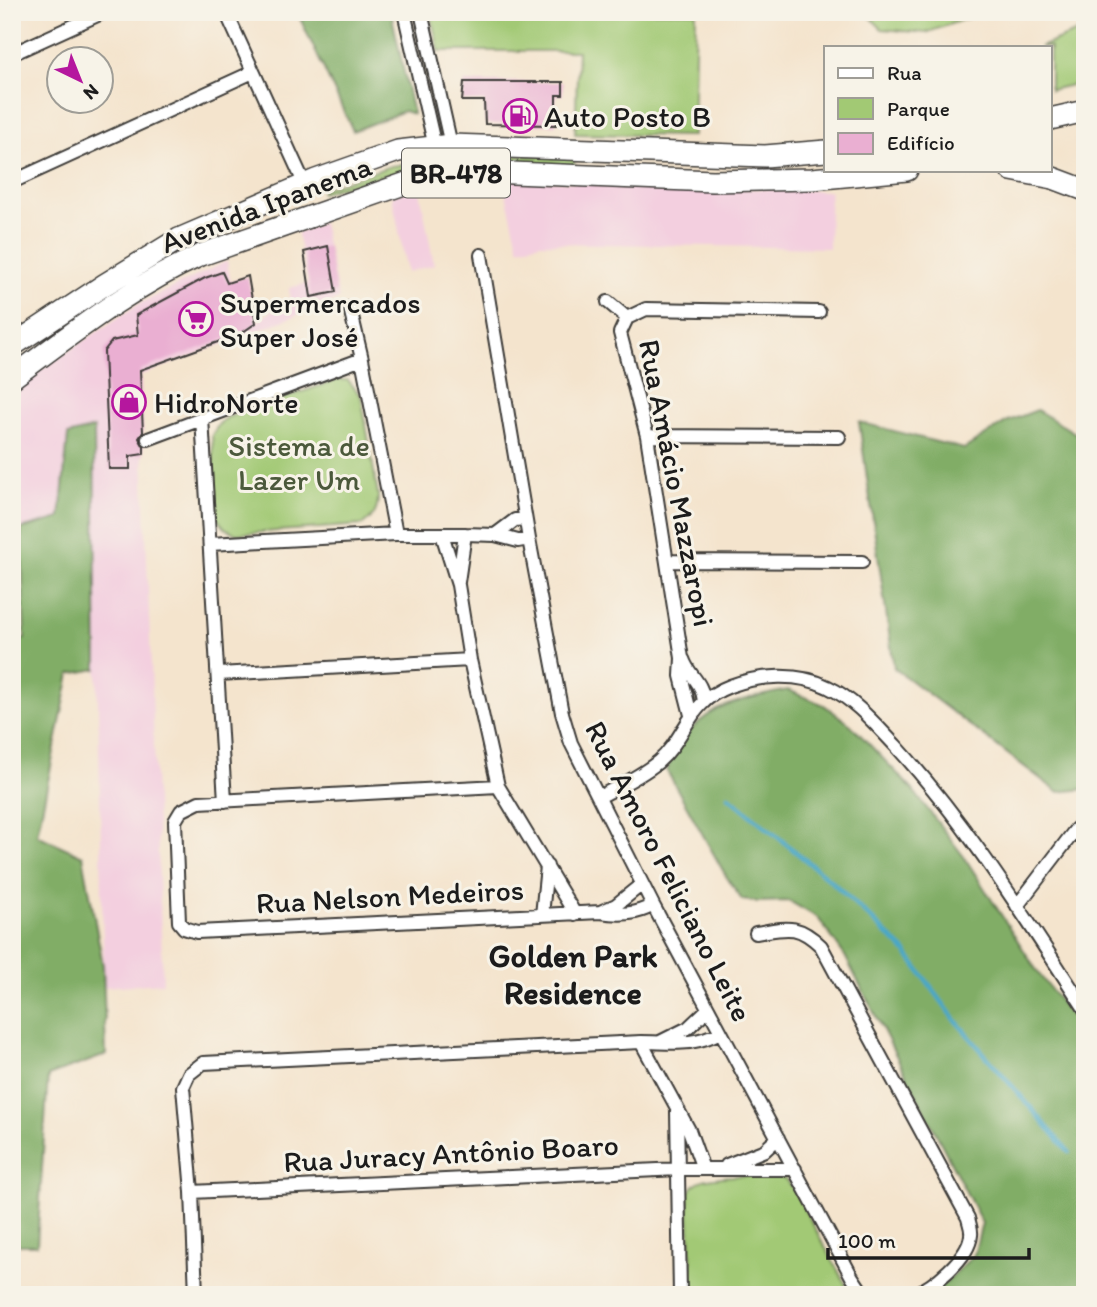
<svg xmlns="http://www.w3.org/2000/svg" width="1097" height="1307" viewBox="0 0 1097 1307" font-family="Itim,sans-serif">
<rect width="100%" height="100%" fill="#f7f3e8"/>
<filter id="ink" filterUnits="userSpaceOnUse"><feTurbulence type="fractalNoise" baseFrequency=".0143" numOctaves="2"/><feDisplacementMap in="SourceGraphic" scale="14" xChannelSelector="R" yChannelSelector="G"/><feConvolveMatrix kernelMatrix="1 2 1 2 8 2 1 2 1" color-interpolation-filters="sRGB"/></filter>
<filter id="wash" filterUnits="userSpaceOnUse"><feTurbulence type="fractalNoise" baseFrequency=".00686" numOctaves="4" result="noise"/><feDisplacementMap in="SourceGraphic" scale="28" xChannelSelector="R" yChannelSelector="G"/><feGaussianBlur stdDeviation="1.57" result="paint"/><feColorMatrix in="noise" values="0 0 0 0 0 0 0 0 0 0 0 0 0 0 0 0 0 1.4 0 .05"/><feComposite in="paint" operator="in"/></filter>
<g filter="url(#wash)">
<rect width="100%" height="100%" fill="#f4e4cd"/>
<path fill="#f3cfdf" d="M502,178L624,185L830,191L829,248L541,243L519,248Z
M419,186L434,265L407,272L392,196Z
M322,223L339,299L140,376L163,983L104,987L92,430L68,436L60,519L21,529L15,387L137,305L227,261L231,284L246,280L258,322L290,297L289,288L308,283L297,233Z"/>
<path fill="#a2c974" stroke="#5f7248" stroke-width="2" d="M430,12H696L693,136L575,134L578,51H439Z
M865,12H978L979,14L926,33L882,29Z
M1085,29V82L1050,90V47H1040Z
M479,155L575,156L574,166L438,167L388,174L321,193L322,189L391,166Z
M337,380H348L361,396L378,495C378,510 375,517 362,525L236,534L225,528L217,518L212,435L219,424L228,417Z
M772,1174L785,1179L794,1190L846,1285L843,1295H693L688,1196C690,1191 693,1185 698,1182C710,1175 756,1176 772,1174Z"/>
<path fill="#81ad66" stroke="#4e6441" stroke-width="2" d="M297,12H391L413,114L404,111L353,131Z
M1037,410L1085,439V789L1058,792L894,668L859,422L964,449L1006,422Z
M94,428L97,669L70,674L37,835L83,856L103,965L106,1055L48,1076L37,1245H12V640L25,639L21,529L60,518L68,435Z
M788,690L824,705L851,725L912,789L965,858L1039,974L1085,1034V1295H932L974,1255L982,1223L845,956L818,918L789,901L758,902L742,900L726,876L667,771C670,759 675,751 682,741C707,704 747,698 788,690Z"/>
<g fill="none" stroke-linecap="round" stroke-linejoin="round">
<path stroke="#48a7c7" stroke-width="4.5" d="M728,796L831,881L905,951L956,1021L1069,1152"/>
</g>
<g id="blocks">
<path fill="#eaafd2" d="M464,82H563V95H556V125L485,124L484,101H462Z
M328,246L336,292L311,297L304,252Z
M222,272L227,283L248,276L256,323L240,334L140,370L143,432L139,438L144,447V454L130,456V469H109L104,351L112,341L138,335L136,315L205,278Z"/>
</g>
</g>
<g filter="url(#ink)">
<use href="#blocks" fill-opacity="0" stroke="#3c3a37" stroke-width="2"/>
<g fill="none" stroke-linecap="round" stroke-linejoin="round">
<g stroke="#3c3a37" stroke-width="16">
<path id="minor" d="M226,12L305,185
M404,12L435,147
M421,12L451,145
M12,54L104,12
M12,182L253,72
M481,255L529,539L562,713L571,743L653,905L852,1277L864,1295
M608,302L627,318
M350,308L362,359L396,534
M627,318L620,333L647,436L682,658L681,676L691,715
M627,318L646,309L819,312
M202,418L225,801
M647,436L839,437
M148,439L362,359
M442,534L458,585L470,660L498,786L575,914
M495,535L515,520L525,519
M210,544L396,534H465L495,535L518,541L529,539
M667,561L862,562
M458,582L465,534
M683,659C689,677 702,680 704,702
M218,674L470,660
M498,786L199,802L181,811L175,821L179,922L184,928L197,932L600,912C619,915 636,915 653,905
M599,797C618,787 641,776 658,762C687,737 687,702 730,686C760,675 798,672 828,687C854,699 876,725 896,746C969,826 1026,919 1085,1009
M1017,906L1076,829
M600,912L616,905L642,884
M542,915L547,866
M756,933C787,928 797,923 821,946L968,1218C969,1223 972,1229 971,1235C969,1258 933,1287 913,1295
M641,1042L689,1130L703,1169
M660,1042L688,1028L708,1009
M677,1111L680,1295
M727,1165L765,1150L778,1138
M192,1192L679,1169H795
M196,1295L192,1192L183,1087L189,1074L203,1063L641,1042C671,1042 693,1047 720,1032"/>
</g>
<g stroke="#3c3a37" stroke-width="24">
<path id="primary" d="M1050,119L1085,111
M1011,170L1053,178L1085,190
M12,346L104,285L179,239L316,180L398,151L451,145L765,156L826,151
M12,378C73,333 132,286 201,255L421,178L452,173L486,172L713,181L812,179L907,170"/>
</g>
<use href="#minor" stroke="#fff" stroke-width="12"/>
<use href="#primary" stroke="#fff" stroke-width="21"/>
</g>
</g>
<defs>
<g id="fuel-ring" transform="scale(1.75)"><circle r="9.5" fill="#f7f3e8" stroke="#b5179e" stroke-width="1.5"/><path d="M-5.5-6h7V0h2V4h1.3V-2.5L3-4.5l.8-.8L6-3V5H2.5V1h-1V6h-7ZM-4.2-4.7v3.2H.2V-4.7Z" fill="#b5179e"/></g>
<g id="supermarket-ring" transform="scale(1.75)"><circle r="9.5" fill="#f7f3e8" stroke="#b5179e" stroke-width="1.5"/><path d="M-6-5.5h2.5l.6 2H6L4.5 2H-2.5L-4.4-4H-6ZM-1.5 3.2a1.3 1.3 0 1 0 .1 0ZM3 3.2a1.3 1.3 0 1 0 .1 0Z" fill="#b5179e"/></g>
<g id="shop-ring" transform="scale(1.75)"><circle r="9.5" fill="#f7f3e8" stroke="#b5179e" stroke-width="1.5"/><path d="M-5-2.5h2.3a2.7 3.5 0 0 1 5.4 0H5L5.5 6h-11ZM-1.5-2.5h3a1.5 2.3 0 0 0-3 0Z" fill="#b5179e"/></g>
</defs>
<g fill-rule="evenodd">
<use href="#fuel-ring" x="520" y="116"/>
<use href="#supermarket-ring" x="196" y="319"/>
<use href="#shop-ring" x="129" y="402"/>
</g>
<g text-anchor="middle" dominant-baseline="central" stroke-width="6" stroke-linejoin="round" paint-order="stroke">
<rect fill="#f7f3e8" stroke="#5e5c59" stroke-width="2" x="402" y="148.5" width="108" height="49" rx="5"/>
<g font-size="28" font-weight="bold" fill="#1c1c1c">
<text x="456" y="173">BR-478</text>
</g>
<g font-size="30" fill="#1c1c1c" stroke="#f7f3e8" text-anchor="start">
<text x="544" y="116">Auto Posto B</text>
<text x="220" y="302">Supermercados<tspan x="220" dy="34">Super José</tspan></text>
<text x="154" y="402">HidroNorte</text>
</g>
<g font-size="30" fill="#1c1c1c" stroke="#f7f3e8">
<text transform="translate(266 204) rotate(-21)">Avenida Ipanema</text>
<text transform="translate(677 483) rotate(79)">Rua Amácio Mazzaropi</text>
<text transform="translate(669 871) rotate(63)">Rua Amoro Feliciano Leite</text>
<text transform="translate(390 896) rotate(-3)">Rua Nelson Medeiros</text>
<text transform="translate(451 1153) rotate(-3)">Rua Juracy Antônio Boaro</text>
</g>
<g font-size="30" fill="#4b593b" stroke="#f7f3e8">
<text x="299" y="445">Sistema de<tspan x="299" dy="34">Lazer Um</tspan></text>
</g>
<g font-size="32" font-weight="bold" fill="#1c1c1c" stroke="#f7f3e8">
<text x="573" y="956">Golden Park<tspan x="573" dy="37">Residence</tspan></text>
</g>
</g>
<rect width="1097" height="1307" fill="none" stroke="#f7f3e8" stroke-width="42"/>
<rect x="824" y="46" width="228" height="126" fill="#f7f3e8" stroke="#9f9d96" stroke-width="2"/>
<rect x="838" y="68" width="35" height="10" fill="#ffffff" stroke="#9f9d96" stroke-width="2"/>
<text x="887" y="80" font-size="21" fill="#1c1c1c">Rua</text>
<rect x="838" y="98" width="35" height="21" fill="#a2c974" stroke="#9f9d96" stroke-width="2"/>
<text x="887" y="116" font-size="21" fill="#1c1c1c">Parque</text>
<rect x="838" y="133" width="35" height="21" fill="#eaafd2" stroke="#9f9d96" stroke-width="2"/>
<text x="887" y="150" font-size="21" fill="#1c1c1c">Edifício</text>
<g transform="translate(80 80) rotate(137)"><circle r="33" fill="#f7f3e8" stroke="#9f9d96" stroke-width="2"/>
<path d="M0-5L12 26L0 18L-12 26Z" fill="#b5179e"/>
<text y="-10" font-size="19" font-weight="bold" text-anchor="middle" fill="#1c1c1c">N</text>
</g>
<path d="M828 1248v10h201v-10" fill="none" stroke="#1c1c1c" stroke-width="3.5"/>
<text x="838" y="1248" font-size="21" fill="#1c1c1c" stroke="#f7f3e8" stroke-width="5" paint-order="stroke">100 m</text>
</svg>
